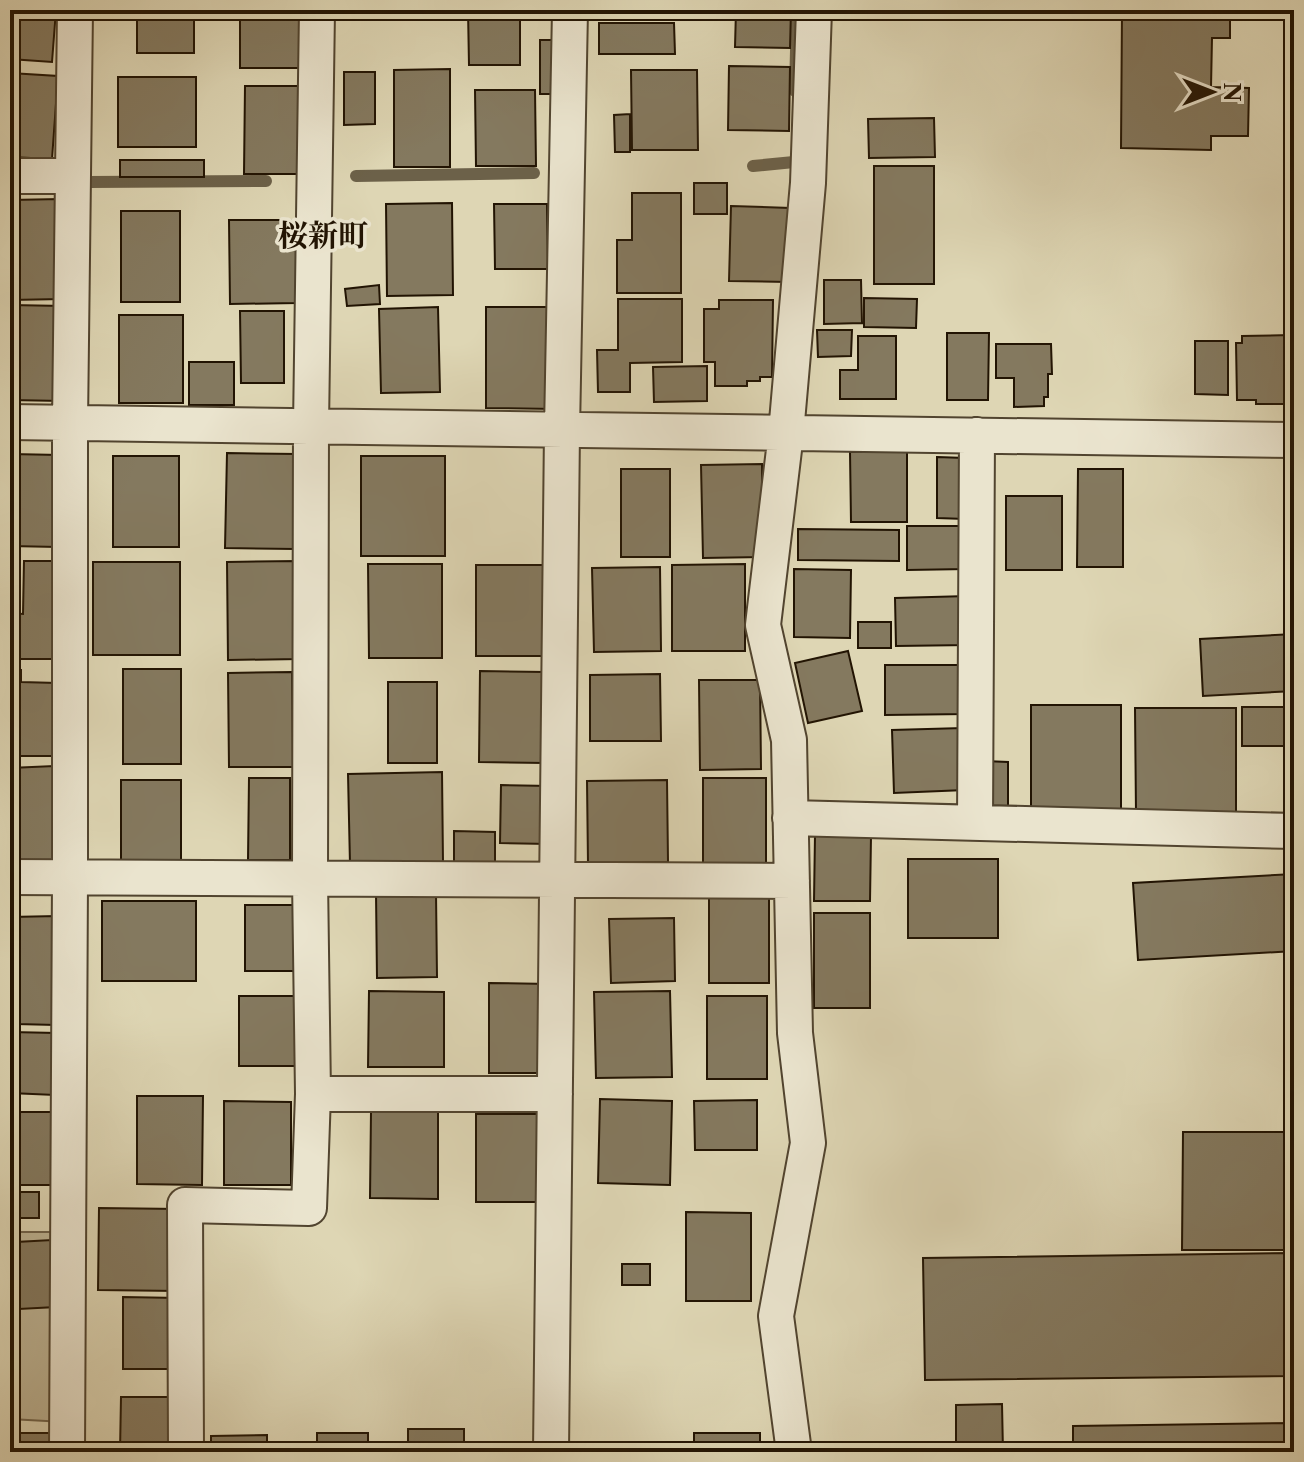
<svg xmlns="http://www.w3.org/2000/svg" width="1304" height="1462" viewBox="0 0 1304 1462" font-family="'Libre Caslon Text','Noto Serif JP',serif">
<rect width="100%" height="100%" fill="#ded6b4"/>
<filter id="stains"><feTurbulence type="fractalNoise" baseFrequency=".0025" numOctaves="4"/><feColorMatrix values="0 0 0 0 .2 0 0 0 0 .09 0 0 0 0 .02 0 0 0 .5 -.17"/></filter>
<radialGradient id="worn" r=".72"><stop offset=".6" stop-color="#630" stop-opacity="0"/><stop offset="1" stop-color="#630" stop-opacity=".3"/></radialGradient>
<path fill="#beb596" stroke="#70644c" stroke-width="2" d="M12,1232H67L64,1422L10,1419V1239Z"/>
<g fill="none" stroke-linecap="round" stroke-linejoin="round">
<path stroke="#6c6149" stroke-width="12" d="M795,91L797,10
M753,166L794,162
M356,176L534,173
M88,182L266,181"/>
</g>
<path fill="#84795f" stroke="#221403" stroke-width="2" d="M10,10H56L52,62L10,59Z
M137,10H194V53H137Z
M240,10H300L299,68H240Z
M391,10H453V14L390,12Z
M468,10H520V65H469Z
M638,10H696V20H638Z
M736,10H791L790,48L735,47Z
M1122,11L1230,12V38H1212L1211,87L1249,88L1248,136H1211V150L1121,148Z
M599,23H674L675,54H599Z
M540,40H561V94H540Z
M729,66L790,67L789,131L728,130Z
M450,69V167H394V70Z
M631,70H697L698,150H632Z
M344,72H375V124L344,125Z
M10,73L58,76L52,159L10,157Z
M118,77H196V147H118Z
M245,86H298V174H244Z
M475,90H535L536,166H476Z
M630,114V152H615L614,115Z
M934,118L935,157L869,158L868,119Z
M120,160H204V177H120Z
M874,166H934V284H874Z
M694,183H727V214H694Z
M632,193H681V293H617V240H632Z
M61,199L62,299L10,300V200Z
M452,203L453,295L387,296L386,204Z
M494,204H547L548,269H495Z
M731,206L790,208L788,282L729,281Z
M121,211H180V302H121Z
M229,220H296L297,303L230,304Z
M824,280H861L862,323L824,324Z
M379,285L380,304L347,306L345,289Z
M864,298L917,299L916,328L864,327Z
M618,299H682V362L630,363V392H598L597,350H618Z
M719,300H773L772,377H760V381H747V386H715V362H704V309H719Z
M10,305L64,306L62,401L10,400Z
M438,307L440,392L381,393L379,309Z
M486,307H555V409L486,408Z
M240,311H284V383H241Z
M119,315H183V403H119Z
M817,330H852L851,356L818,357Z
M947,333H989L988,400H947Z
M1291,335L1292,404H1256V400H1237L1236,343H1242V336Z
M858,336H896V399H840V370H858Z
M1195,341H1228V395L1195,394Z
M996,344H1051L1052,374H1048V397H1044V406L1014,407V378H996Z
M189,362H234V405H189Z
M707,366V401L654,402L653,367Z
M907,451V522H851L850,452Z
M227,453L297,454L295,549L225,548Z
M10,454L60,455L58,547L10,546Z
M113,456H179V547H113Z
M361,456H445V556H361Z
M937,457L965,458V519L937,518Z
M762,464L763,557L703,558L701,465Z
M621,469H670V557H621Z
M1078,469H1123V567H1077Z
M1006,496H1062V570H1006Z
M907,526H967V569L907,570Z
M798,529L899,530V561L798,560Z
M24,561H61L60,659H10V613L23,614Z
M298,561L299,659L228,660L227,562Z
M93,562H180V655H93Z
M368,564H442V658H369Z
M745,564V651H672V565Z
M476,565H555V656H476Z
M660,567L661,651L594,652L592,568Z
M794,569L851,570L850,638L794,637Z
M968,596L969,645L896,646L895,598Z
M858,622H891V648H858Z
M1294,634V691L1203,696L1200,639Z
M848,651L862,711L808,723L795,663Z
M885,665H967V714L885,715Z
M123,669H181V764H123Z
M10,670H21V682L57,683L56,756H10Z
M480,671L546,672L545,763L479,762Z
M292,672L293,767H229L228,673Z
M660,674L661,741H590V675Z
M699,680H760L761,769L700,770Z
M388,682H437V763H388Z
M1031,705H1121V813H1031Z
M1242,707H1294V746H1242Z
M1135,708H1236V814H1136Z
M963,728L965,790L894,793L892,730Z
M984,761L1008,762V809H984Z
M54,766L58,860L10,862V768Z
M442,772L443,862L350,864L348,774Z
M249,778H290V860H248Z
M703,778H766V869H703Z
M121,780H181V860H121Z
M667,780L668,862L588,863L587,781Z
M501,785L550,786L549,844L500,843Z
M454,831L495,832V867L454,866Z
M815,835L871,836L870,901H814Z
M908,859H998V938H908Z
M1294,874V951L1138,960L1133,883Z
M376,893H436L437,977L377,978Z
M709,897H769V983H709Z
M102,901H196V981H102Z
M245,905H299V971H245Z
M814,913H870V1008H814Z
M57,916L56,1025L16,1024L18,962H10V917Z
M674,918L675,981L611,983L609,919Z
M489,983L550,984L549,1073H489Z
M369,991L444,992V1067H368Z
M670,991L672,1077L596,1078L594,992Z
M239,996H299L298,1066H239Z
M707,996H767V1079H707Z
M10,1032L57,1033L55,1095L10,1093Z
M137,1096H203L202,1185L137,1184Z
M600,1099L672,1101L670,1185L598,1183Z
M757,1100V1150H695L694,1101Z
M224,1101L291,1102V1185H224Z
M10,1112H60V1185H10Z
M371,1112H438V1199L370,1198Z
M476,1114H543V1202H476Z
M1183,1132H1294V1250H1182Z
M10,1192H39V1218H10Z
M99,1208L179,1209L178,1291L98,1290Z
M686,1212L751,1213V1301H686Z
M52,1240L56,1307L19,1309L16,1242Z
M1293,1253L1294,1376L925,1380L923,1258Z
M622,1264H650V1285H622Z
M123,1297L179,1298L178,1369H123Z
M121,1397H179V1452H120Z
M1002,1404L1003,1452H956V1405Z
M1294,1423V1452H1073V1426Z
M408,1429H464V1452H408Z
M14,1433H56V1452H14Z
M317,1433H368V1452H317Z
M694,1433H760V1452H694Z
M267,1435V1452H211V1436Z"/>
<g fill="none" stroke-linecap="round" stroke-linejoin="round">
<g stroke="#51442f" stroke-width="38">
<path id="street" d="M10,176H72
M10,422L1294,440
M790,818L1294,831
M975,823L977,435
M10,877L792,881
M313,1094H555
M67,1452L70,878V423L75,10
M186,1452L185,1205L309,1208L313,1094L310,879L311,426L317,10
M551,1452L562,430L570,10
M794,1452L776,1316L808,1143L795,1033L789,740L763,625L786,433L808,183L814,10"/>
</g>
<use href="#street" stroke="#eae4ce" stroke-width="34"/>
</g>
<g text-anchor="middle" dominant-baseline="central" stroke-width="7" stroke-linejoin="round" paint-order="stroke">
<g font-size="30" font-weight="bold" fill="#221403" stroke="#eae4ce">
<text x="323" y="235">桜新町</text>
</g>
</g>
<rect width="1304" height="1462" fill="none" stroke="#ded6b4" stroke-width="40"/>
<rect x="12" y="12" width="1280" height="1438" fill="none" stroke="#221403" stroke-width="4"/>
<rect x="20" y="20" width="1264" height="1422" fill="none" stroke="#221403" stroke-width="2"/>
<g transform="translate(1212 92) rotate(90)" stroke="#eae4ce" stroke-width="6" paint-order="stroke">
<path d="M0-6L14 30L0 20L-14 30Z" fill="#221403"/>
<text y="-12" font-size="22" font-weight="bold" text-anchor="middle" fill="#221403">N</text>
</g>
<rect width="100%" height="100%" filter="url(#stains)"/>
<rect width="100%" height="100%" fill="url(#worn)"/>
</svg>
